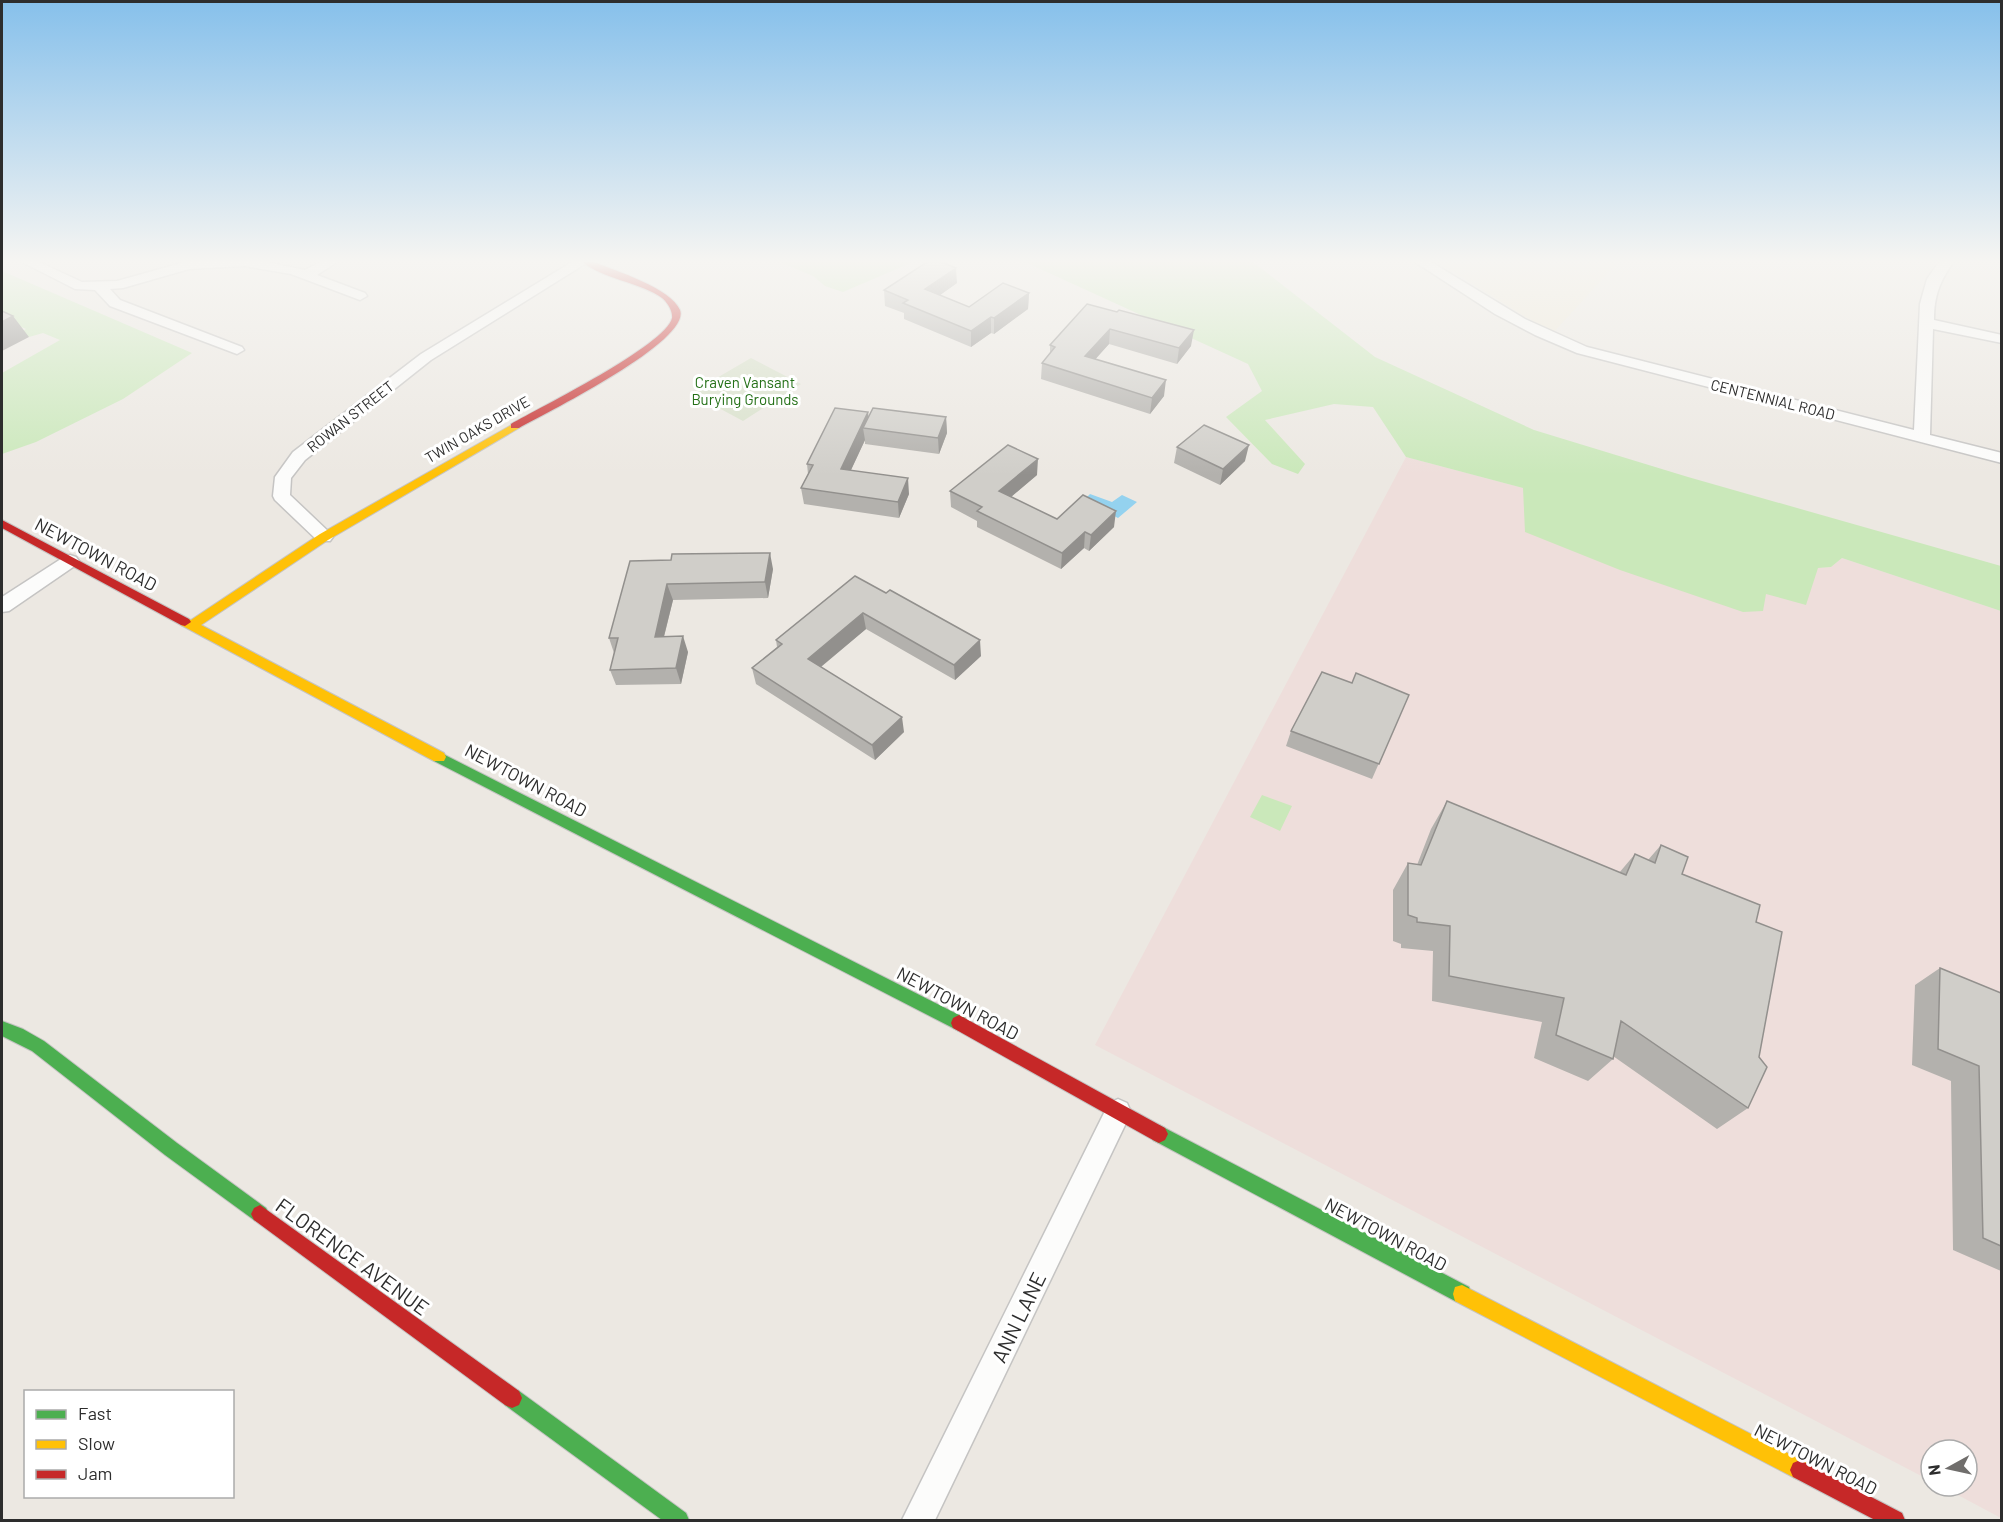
<svg xmlns="http://www.w3.org/2000/svg" width="2003" height="1522" viewBox="0 0 2003 1522" font-family="Barlow,sans-serif">
<rect width="100%" height="100%" fill="#ece8e2"/>
<path fill="#efe8d7" d="M1438,262H1618L1552,334Z"/>
<path fill="#eededb" d="M1406,457L1523,488L1766,594L1818,568L1831,567L1842,558L2001,611V1518L1941,1486H1967V1450H1931V1481L1095,1045Z"/>
<path fill="#cae8ba" d="M780,262H913L843,292L825,286L813,276Z
M1025,262H1253L1375,357L1534,430L1688,477L2001,566V611L1842,558L1831,567L1818,568L1806,605L1766,594L1763,611L1743,612L1620,570L1525,532L1523,488L1406,457L1373,407L1334,404L1265,420L1305,464L1298,474L1272,464L1226,417L1262,391L1248,364Z
M2,271L192,353L123,399L36,442L2,454V373L60,340L43,333L29,337L20,333L26,329L10,322L2,325Z
M1262,795L1292,806L1280,831L1250,817Z"/>
<path fill="#d7e0c9" d="M751,358L801,384L743,421L691,393Z"/>
<path fill="#94d2ef" d="M1090,494L1112,502L1122,495L1137,502L1118,518L1084,500Z"/>
<g fill="none" stroke-linecap="round" stroke-linejoin="round">
<g stroke="#c5c4c3" stroke-width="3">
<path id="street" d="M22,262H39L82,282L117,281L185,262H266L305,270L320,262H337L317,275L365,293L367,296L360,300L291,274L244,266L189,269L123,288L110,289L120,300L242,347L244,350L237,354L110,306L95,290L75,289Z
M572,262H588L431,360L305,460L291,478L290,495L330,533L333,537L330,541H318L275,500L273,496L275,477L293,452L421,354Z
M1415,262H1431L1525,319L1587,347L1914,430L1920,304L1927,279L1939,262H1953C1940,282 1934,295 1934,320L2002,335V343L1933,329L1930,435L2002,453V463L1577,353L1535,335L1495,314Z
M70,555L76,557L79,561L76,565L9,611L2,612V597L64,557Z
M1118,1099L1127,1103L1131,1112L1127,1121L935,1520H902L1109,1103Z"/>
</g>
<g stroke="#c5c4c3" stroke-width="2">
<path id="fast" d="M439,752L965,1018L967,1023L965,1028L959,1031L953,1028L434,761L432,757L434,753Z
M2,1021L23,1029L44,1041L177,1143L266,1208L269,1214L266,1220L260,1223L254,1220L165,1155L32,1051L2,1036Z
M1159,1125L1469,1287L1471,1294L1469,1301L1462,1303L1455,1301L1153,1140L1150,1134L1153,1128Z
M512,1388L519,1391L686,1513L689,1520H662L505,1405L502,1398L505,1391Z"/>
</g>
<g stroke="#c5c4c3" stroke-width="2">
<path id="slow" d="M515,423L519,424V428L328,540L201,625L444,753L446,757L444,761H434L181,625L179,622L181,619L185,618L191,620L320,534Z
M1462,1285L1807,1463L1810,1470L1807,1477L1800,1480L1793,1477L1455,1301L1453,1294L1455,1287Z"/>
</g>
<g stroke="#c5c4c3" stroke-width="2">
<path id="jam" d="M583,262H594C616,271 671,288 680,310C692,341 544,414 519,428H511V424C539,408 666,345 672,318C673,311 667,302 662,298C642,283 600,278 583,262Z
M2,520L189,619L191,622L185,626L181,625L2,528Z
M959,1015L1165,1128L1168,1134L1165,1140L1159,1143L1153,1140L953,1028L951,1023L953,1018Z
M260,1205L519,1391L522,1398L519,1405L512,1408L505,1405L254,1220L251,1214L254,1208Z
M1800,1460L1902,1513L1905,1520H1875L1793,1477L1790,1470L1793,1463Z"/>
</g>
<use href="#street" fill="#fcfcfb" fill-rule="evenodd"/>
<use href="#fast" fill="#4caf50" fill-rule="evenodd"/>
<use href="#slow" fill="#ffc107" fill-rule="evenodd"/>
<use href="#jam" fill="#c62828" fill-rule="evenodd"/>
</g>
<path fill="#b3b1ad" d="M957,283L940,295L969,307L1029,293L1028,309L994,334L991,333L971,347L904,319V313L885,306L884,290Z
M1117,312L1191,346L1177,364L1109,344L1095,359L1164,396L1150,414L1041,379L1042,363L1050,354V345Z
M869,416L946,417L947,433L939,454L865,444V440L851,470L909,494L899,518L804,504L801,488L808,474L807,464Z
M1177,447L1245,461L1220,485L1174,463Z
M1037,475L1011,497L1057,519L1114,527L1089,551L1084,548L1061,569L977,527V521L951,507L950,491Z
M671,560L773,569L768,598L673,600L664,637L688,652L681,684L616,685L610,670L614,653L609,638Z
M855,576L981,656L955,680L866,629L821,667L904,732L875,760L756,684L752,668L777,647L776,640Z
M1352,683L1409,695L1372,779L1286,746L1291,731Z
M1447,801L1619,873L1635,854L1648,860L1661,845L1682,874L1756,922L1748,1108L1717,1129L1613,1056V1059L1588,1081L1534,1058L1542,1022L1432,1001L1433,951L1401,948V944L1393,941V890L1408,863L1417,865L1431,829Z
M1940,968L2001,993V1271L1953,1250L1951,1081L1912,1065L1915,985Z"/>
<path fill="#92908d" d="M956,268L957,283L926,305L925,289Z
M1029,293L1028,309L994,334V318Z
M13,316L29,337L2,351V322Z
M991,317V333L971,347V331Z
M1110,329L1109,344L1084,372L1085,356Z
M1194,330L1191,346L1177,364L1179,348Z
M1166,380L1164,396L1150,414L1152,398Z
M868,412L870,428H863L865,440L844,485L841,469Z
M946,417L947,433L939,454L938,438Z
M1249,445L1245,461L1220,485L1223,469Z
M1038,459L1037,475L999,507V491Z
M908,478L909,494L899,518L898,502Z
M1116,511L1114,527L1089,551L1091,535Z
M1085,532L1084,548L1061,569L1062,553Z
M770,553L773,569L768,598L765,582Z
M667,584L673,600L660,652L655,637Z
M863,613L866,629L811,675L808,659Z
M683,636L688,652L681,684L676,668Z
M980,640L981,656L955,680L954,665Z
M902,717L904,732L875,760L872,745Z"/>
<path fill="#d0cec9" stroke="#92908d" stroke-width="1.5" d="M927,262H941L956,268L925,289L969,307L1003,283L1029,293L994,318L991,317L971,331L903,303L908,300L884,290Z
M1087,304L1117,312L1119,310L1194,330L1179,348L1110,329L1085,356L1166,380L1152,398L1042,363L1055,347L1050,345Z
M2,311L13,316L2,322Z
M835,408L868,412L841,469L908,478L898,502L801,488L813,465L807,464Z
M873,408L946,417L938,438L863,428Z
M1204,425L1249,445L1223,469L1177,447Z
M1008,445L1038,459L999,491L1057,519L1083,495L1116,511L1091,535L1085,532L1062,553L977,511L982,507L950,491Z
M770,553L765,582L667,584L655,637L683,636L676,668L610,670L618,638H609L630,561L671,560L672,554Z
M855,576L886,593L890,590L980,640L954,665L863,613L808,659L902,717L872,745L752,668L782,644L776,640Z
M1322,672L1352,683L1356,673L1409,695L1379,764L1291,731Z
M1447,801L1626,875L1635,854L1655,863L1661,845L1688,857L1682,874L1760,905L1756,922L1782,932L1759,1057L1767,1067L1748,1108L1621,1021L1613,1059L1556,1035L1564,998L1449,976L1450,926L1417,922V918L1408,915V863L1421,865Z
M1940,968L2001,993V1246L1983,1238L1979,1066L1938,1049Z"/>
<linearGradient id="sky" x2="0" y2="1"><stop stop-color="#86c0eb"/><stop offset="0.55" stop-color="#f6f5f2"/><stop offset="1" stop-color="#f6f5f2" stop-opacity="0"/></linearGradient>
<rect width="2003" height="475" fill="url(#sky)"/>
<g text-anchor="middle" dominant-baseline="central" stroke-width="6" stroke-linejoin="round" paint-order="stroke">
<g font-size="15" fill="#247017" stroke="#fff">
<text x="745" y="382">Craven Vansant<tspan x="745" dy="17">Burying Grounds</tspan></text>
</g>
<g font-size="15" fill="#2d2d2d" stroke="#fff">
<text transform="translate(1773 399) rotate(14)">CENTENNIAL ROAD</text>
<text transform="translate(350 416) rotate(-38)">ROWAN STREET</text>
<text transform="translate(477 429) rotate(-30)">TWIN OAKS DRIVE</text>
</g>
<g font-size="18" fill="#2d2d2d" stroke="#fff">
<text transform="translate(96 554) rotate(28)">NEWTOWN ROAD</text>
<text transform="translate(526 780) rotate(28)">NEWTOWN ROAD</text>
<text transform="translate(958 1003) rotate(28)">NEWTOWN ROAD</text>
<text transform="translate(1386 1234) rotate(28)">NEWTOWN ROAD</text>
<text transform="translate(1816 1459) rotate(27)">NEWTOWN ROAD</text>
</g>
<g font-size="21" fill="#2d2d2d" stroke="#fff">
<text transform="translate(353 1256) rotate(36)">FLORENCE AVENUE</text>
<text transform="translate(1018 1317) rotate(-64)">ANN LANE</text>
</g>
</g>
<rect width="2003" height="1522" fill="none" stroke="#2d2d2d" stroke-width="6"/>
<rect x="24" y="1390" width="210" height="108" fill="#ffffff" stroke="#ababab" stroke-width="1.5"/>
<rect x="36" y="1410" width="30" height="9" fill="#4caf50" stroke="#ababab" stroke-width="1.5"/>
<text x="78" y="1420" font-size="18" fill="#2d2d2d">Fast</text>
<rect x="36" y="1440" width="30" height="9" fill="#ffc107" stroke="#ababab" stroke-width="1.5"/>
<text x="78" y="1450" font-size="18" fill="#2d2d2d">Slow</text>
<rect x="36" y="1470" width="30" height="9" fill="#c62828" stroke="#ababab" stroke-width="1.5"/>
<text x="78" y="1480" font-size="18" fill="#2d2d2d">Jam</text>
<g transform="translate(1949 1468) rotate(262)"><circle r="28" fill="#ffffff" stroke="#ababab" stroke-width="1.5"/>
<path d="M0-4.5L10 22L0 15L-10 22Z" fill="#706e6c"/>
<text y="-9" font-size="16" font-weight="bold" text-anchor="middle" fill="#2d2d2d">N</text>
</g>
</svg>
